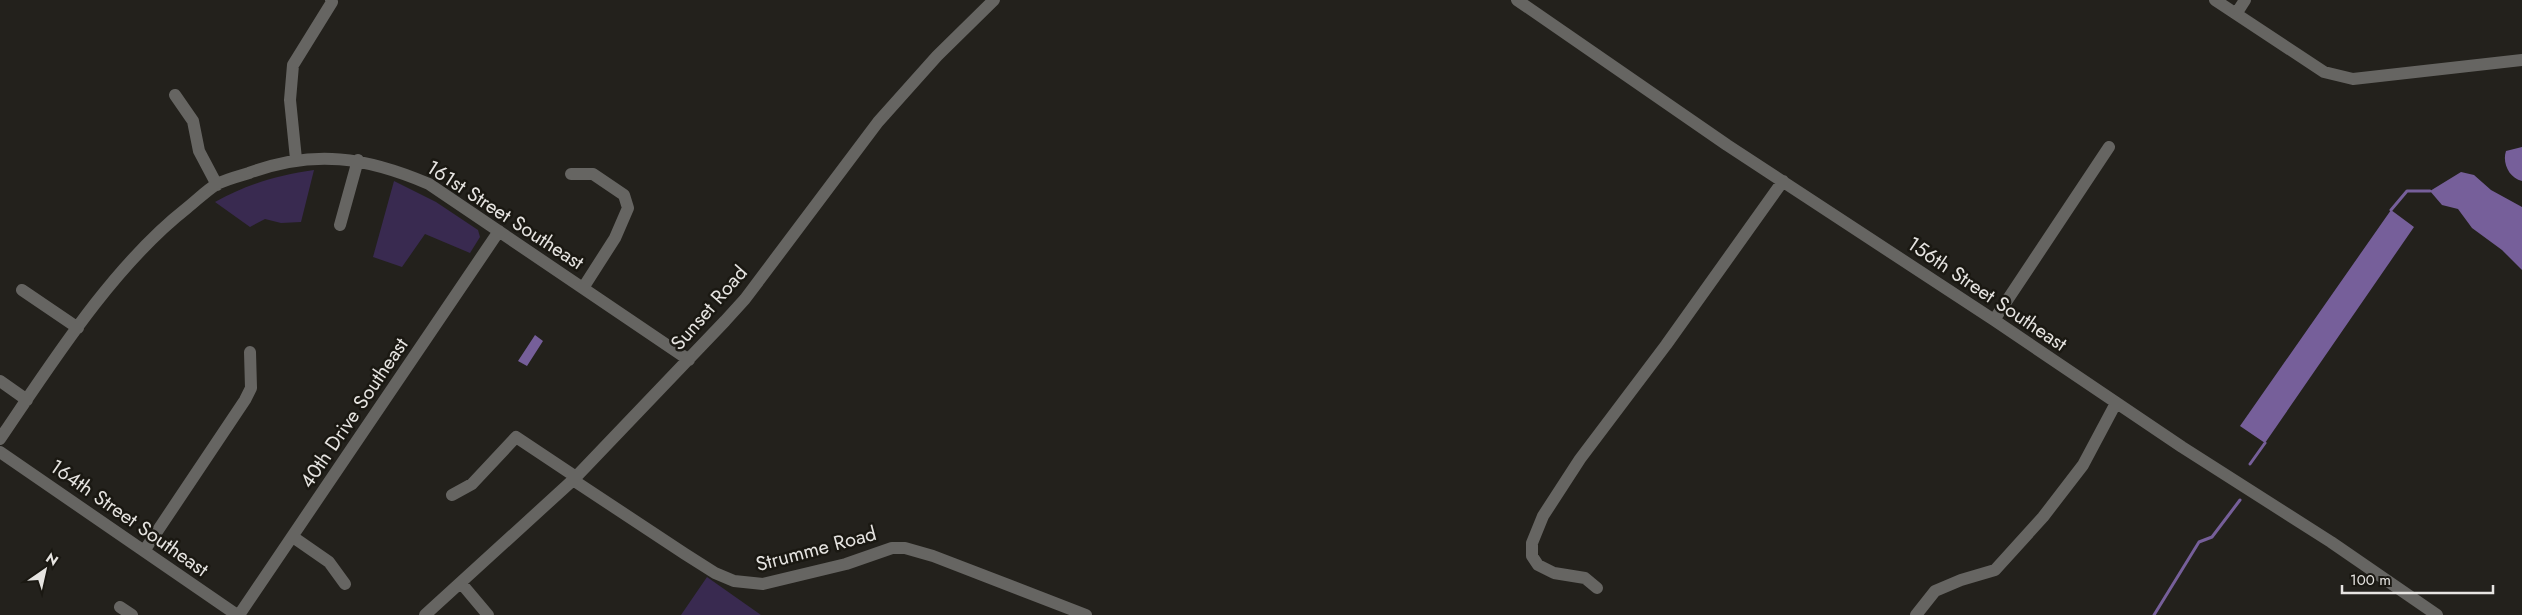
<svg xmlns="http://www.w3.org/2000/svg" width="2522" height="615" viewBox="0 0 2522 615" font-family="Jost,sans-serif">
<rect width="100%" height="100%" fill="#23211c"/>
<path fill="#392a50" d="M314,170L301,222L281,223L265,219L250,227L215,202C247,184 278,175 314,170Z
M394,181L436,202L478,230L480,237L470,253L425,234L402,267L373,257Z
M707,577L761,615H681Z"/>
<path fill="#765f9a" d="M2522,147V181C2509,178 2502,163 2506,151Z
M2461,172L2474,175L2491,190L2522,207V270L2502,250L2472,228L2458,209L2442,205L2430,191Z
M2391,210L2414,227L2265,443L2240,426Z
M535,335L543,341L527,366L518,361Z"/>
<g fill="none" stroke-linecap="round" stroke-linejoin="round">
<path stroke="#765f9a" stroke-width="3" d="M2391,210L2407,191H2430
M2250,464L2265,443
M2154,615L2199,542L2212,537L2240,500"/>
<path stroke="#666562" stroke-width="12" d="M1517,0L1727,145L1994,320L2182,447L2331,542L2437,615
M2215,0L2324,72L2353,79L2522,60
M2236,14L2245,0
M175,95L193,121L199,151L217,185
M296,159L290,100L293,65L332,2L331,0
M571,174H593L624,195L628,208L615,238L583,288
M340,225L358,160
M22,290L78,328
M1994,320L2109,147
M0,381L27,400
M0,439C53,361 113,266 187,208C197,200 207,190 217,184C227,179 239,176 249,173C314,149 366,157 429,184L689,360
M0,452L237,615
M573,480L685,554L715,573L734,581L763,584L846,564L892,548H905L933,556L1086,615
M452,495L472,484L516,437L576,477
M293,537L329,562L345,584
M144,551L245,400L251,388L250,352
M461,583L488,615
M1597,588L1585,578L1554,573L1538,565L1532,556V543L1543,516L1580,459L1666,345L1783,181
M120,607L132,615
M239,615L499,231
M425,615L573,480L725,321L745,299L878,122L937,56L994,0
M1916,615L1935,591L1961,580L1995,570L2043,517L2083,465L2116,403"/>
</g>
<g text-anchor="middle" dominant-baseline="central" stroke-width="5" stroke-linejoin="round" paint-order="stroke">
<g font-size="20" fill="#e6e4e1" stroke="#1a1812">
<text transform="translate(505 215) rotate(33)">161st Street Southeast</text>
<text transform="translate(1987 294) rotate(34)">156th Street Southeast</text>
<text transform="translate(709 308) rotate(-49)">Sunset Road</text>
<text transform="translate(354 413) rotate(-56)">40th Drive Southeast</text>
<text transform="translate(129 518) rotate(35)">164th Street Southeast</text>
<text transform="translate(816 549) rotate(-15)">Strumme Road</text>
</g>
</g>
<g transform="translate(45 570) rotate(34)" stroke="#1a1812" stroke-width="4" paint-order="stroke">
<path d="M0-4L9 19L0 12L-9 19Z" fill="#e6e4e1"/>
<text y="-8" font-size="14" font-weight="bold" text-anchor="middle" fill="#e6e4e1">N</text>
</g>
<path d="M2342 585v8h151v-8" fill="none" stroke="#e6e4e1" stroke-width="2.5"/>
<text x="2350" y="585" font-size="15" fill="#e6e4e1" stroke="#1a1812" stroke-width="4" paint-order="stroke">100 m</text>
</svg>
